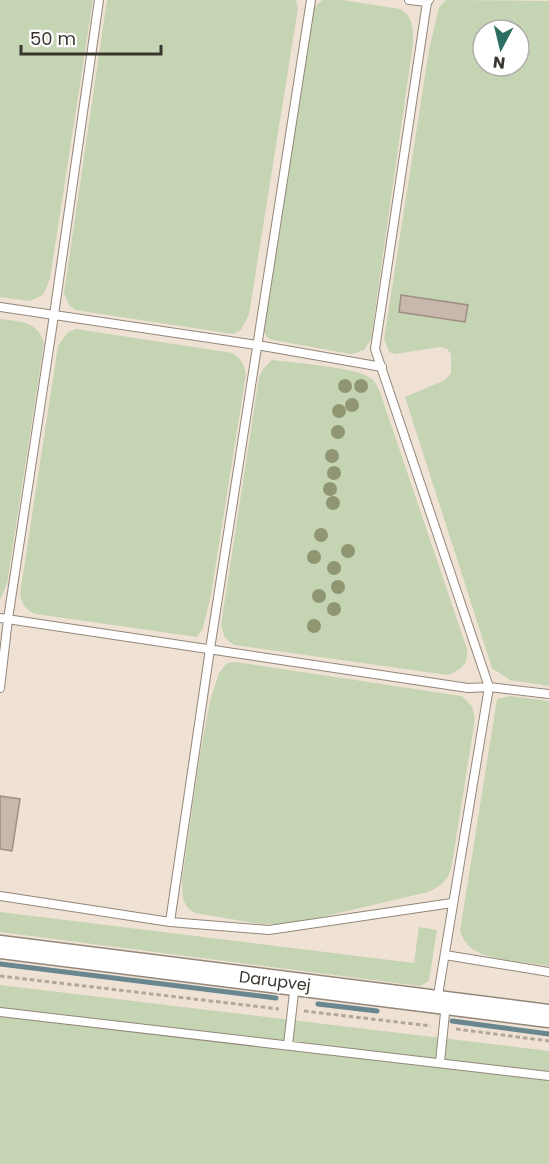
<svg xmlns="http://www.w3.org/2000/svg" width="549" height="1164" viewBox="0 0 549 1164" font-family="Poppins,sans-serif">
<rect width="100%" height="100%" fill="#efe1d3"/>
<path fill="#c5d4b3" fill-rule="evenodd" d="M0,0H93L50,279L43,295L30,301L0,297Z
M107,0H296L298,8L249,314L241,330L233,334L75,310L69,305L64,293Z
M323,0H342L400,9C414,17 413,29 413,44L371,339L364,350L351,354L273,340L268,338L264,332L313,8Z
M446,0L549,1V686L510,680L492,668L405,397L445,380L451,373V354L447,349L440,347L395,354L389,352L384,339L429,50L439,7ZM483,30H519V66H483Z
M0,319C20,322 37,320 44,343L7,584L0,600Z
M76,329L233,353C241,359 244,364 246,374L211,595L203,628L197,637L36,614C26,611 22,603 20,594L58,346L68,332Z
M272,360C294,363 353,367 369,377C375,380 377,386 380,392L467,649C468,665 462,669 448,675L234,645L225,638L221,625L259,377L263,369Z
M236,662L461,696C472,704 476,711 474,725L452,864C449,880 442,886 428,892L313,919L278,924H260L195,913L188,908L183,900L182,880L199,761L210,701L219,673L227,663Z
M510,696L549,701V966C527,962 493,961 474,950C467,946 463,939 460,931L497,699Z
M0,912L414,963L419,927L437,930L429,981L420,986L0,932Z
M0,985L549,1051V1164H0Z"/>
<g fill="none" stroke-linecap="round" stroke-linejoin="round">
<path stroke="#698790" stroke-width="5" d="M0,964L276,998
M318,1004L377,1011
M452,1021L549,1034"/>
</g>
<path fill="#c8b7ac" stroke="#9f8e84" stroke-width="1.5" d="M401,295L468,305L465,322L399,312Z
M0,796L20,799L12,851L0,849Z"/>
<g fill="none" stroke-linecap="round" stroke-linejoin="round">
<g stroke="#93877a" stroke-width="10">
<path id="lane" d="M409,0L427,2
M429,0L427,2L375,349L489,687L437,1001
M0,307L257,345L382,367
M0,618L468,688L489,687L549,694
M0,688L8,619L54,315L99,0
M0,896L170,922L269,930L452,903
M170,922L210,649L311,0
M445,955L549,972
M0,1012L549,1076
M288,1045L295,984
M440,1062L446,1003"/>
</g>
<g stroke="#93877a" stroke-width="25">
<path id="secondary" d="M0,947L549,1016"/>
</g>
<path stroke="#b2a79c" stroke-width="3" stroke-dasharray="4.5 3" stroke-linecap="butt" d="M0,976L279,1009
M304,1011L431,1026
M456,1029L549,1041"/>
<use href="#lane" stroke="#fff" stroke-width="8"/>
<use href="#secondary" stroke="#fff" stroke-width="22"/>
</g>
<g fill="#909672">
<circle cx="345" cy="386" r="7"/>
<circle cx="361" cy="386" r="7"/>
<circle cx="352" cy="405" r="7"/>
<circle cx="339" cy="411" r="7"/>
<circle cx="338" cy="432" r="7"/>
<circle cx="332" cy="456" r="7"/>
<circle cx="334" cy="473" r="7"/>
<circle cx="330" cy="489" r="7"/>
<circle cx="333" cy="503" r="7"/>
<circle cx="321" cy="535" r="7"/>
<circle cx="348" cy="551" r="7"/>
<circle cx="314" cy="557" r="7"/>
<circle cx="334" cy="568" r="7"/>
<circle cx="338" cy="587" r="7"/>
<circle cx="319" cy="596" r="7"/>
<circle cx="334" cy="609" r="7"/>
<circle cx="314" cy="626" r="7"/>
</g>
<g text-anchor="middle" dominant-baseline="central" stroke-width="4.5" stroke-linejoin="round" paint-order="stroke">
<g font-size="16" fill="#39342e" stroke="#fff">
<text transform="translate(275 981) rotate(7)">Darupvej</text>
</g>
</g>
<g transform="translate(501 48) rotate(187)"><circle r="28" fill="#ffffff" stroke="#b0aeab" stroke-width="1.5"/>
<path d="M0-4.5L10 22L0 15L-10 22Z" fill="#2b6f62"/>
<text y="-9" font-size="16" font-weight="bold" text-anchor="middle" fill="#39342e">N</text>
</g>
<path d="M21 45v9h140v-9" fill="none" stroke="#39342e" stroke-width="3"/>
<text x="30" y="45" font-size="18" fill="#39342e" stroke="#ffffff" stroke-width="4.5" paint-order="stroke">50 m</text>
</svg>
